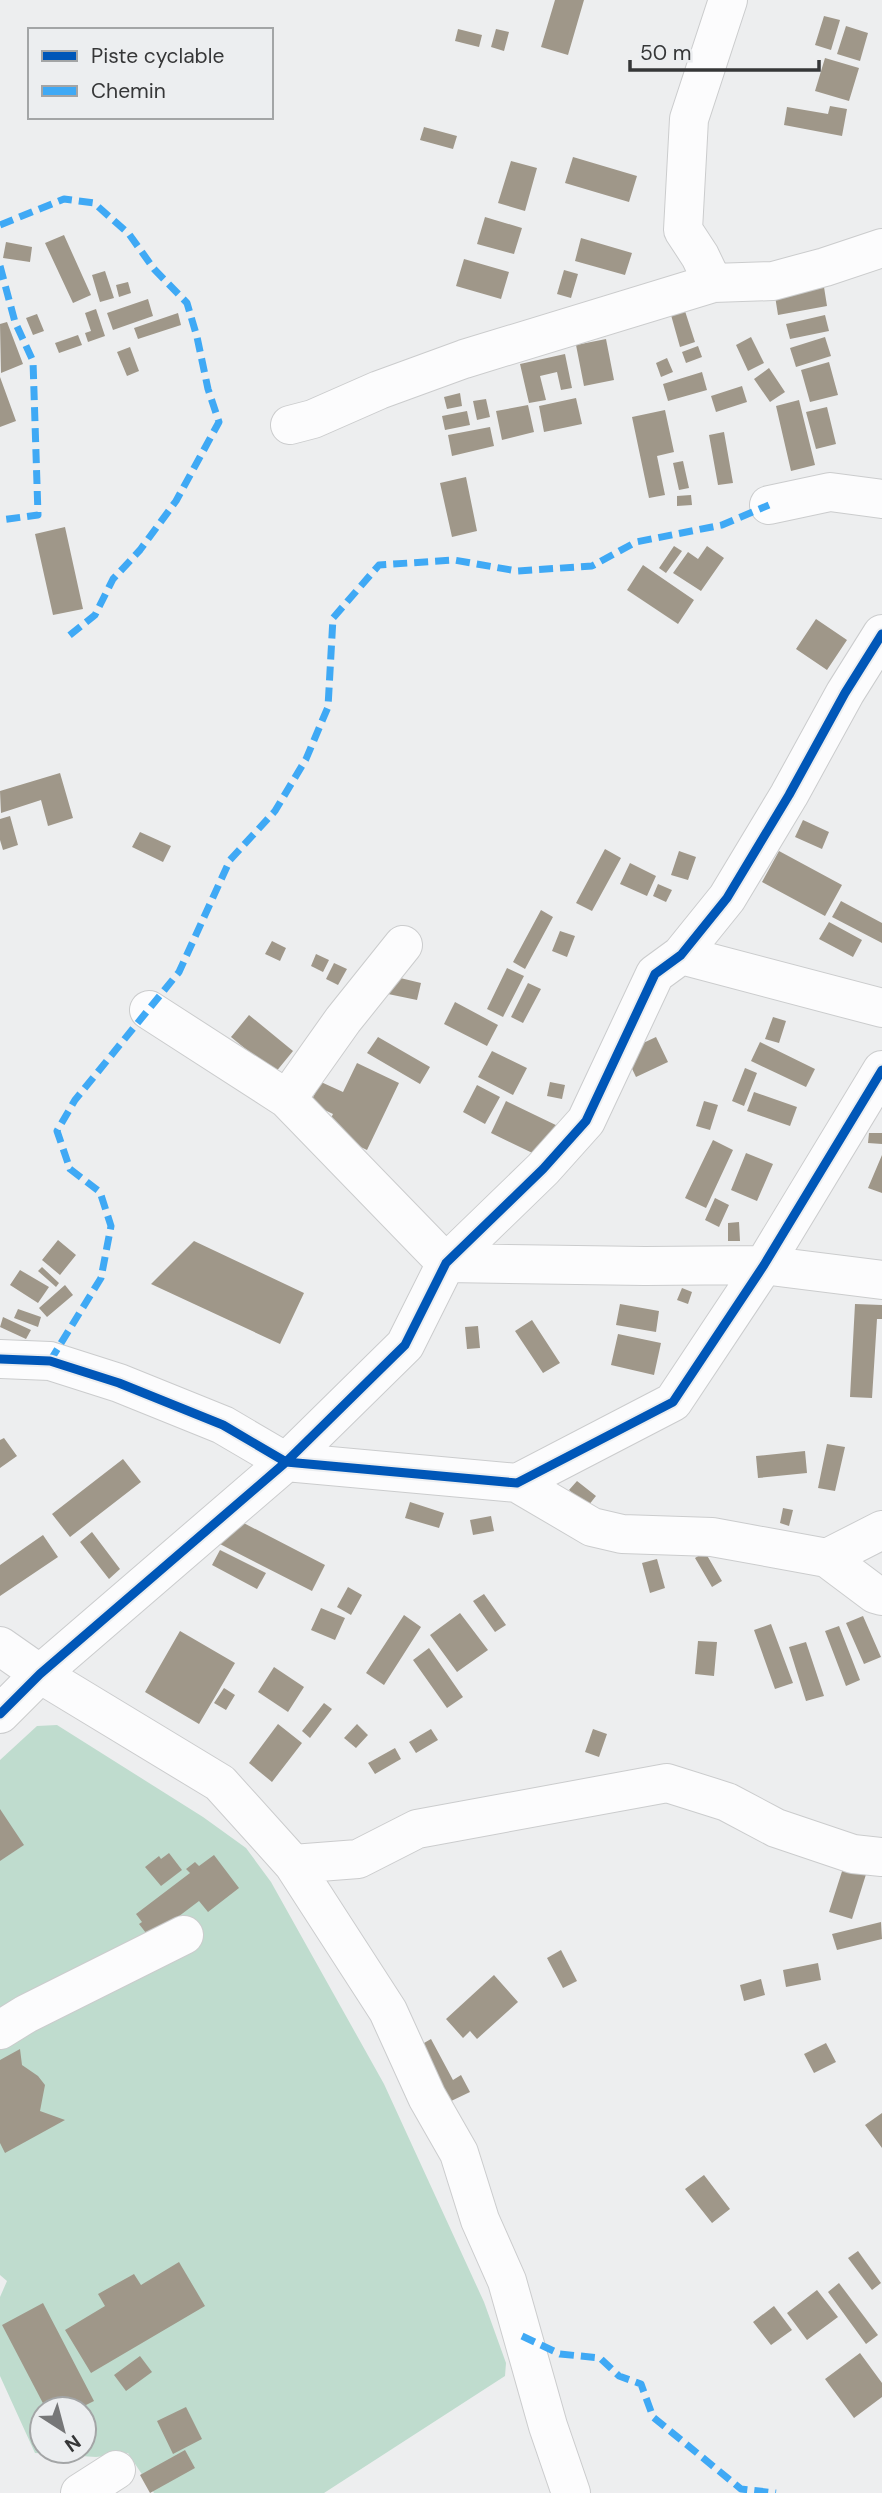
<svg xmlns="http://www.w3.org/2000/svg" width="882" height="2493" viewBox="0 0 882 2493" font-family="'DM Sans',sans-serif">
<rect width="100%" height="100%" fill="#edeeef"/>
<path fill="#bfdcce" fill-rule="evenodd" d="M57,1725L203,1817L246,1848L271,1882L384,2084L484,2302L506,2363L505,2376L324,2493H154L128,2453L96,2457L35,2453L0,2376V2297L7,2281L0,2275V1760L37,1726ZM42,2409H84V2451H42Z"/>
<path fill="#9f9789" d="M555,0H584L568,55L541,47Z
M824,16L840,20L831,50L815,45Z
M846,26L868,33L860,61L837,54Z
M458,29L482,35L479,47L455,41Z
M496,29L509,32L504,51L491,47Z
M825,58L859,68L849,101L815,91Z
M830,106L847,109L842,136L784,125L787,107L828,114Z
M424,127L457,136L453,149L420,140Z
M573,157L637,176L629,202L565,183Z
M511,161L537,168L525,211L498,203Z
M485,217L522,228L514,254L477,244Z
M64,235L91,295L73,303L45,243Z
M581,238L632,253L625,275L575,261Z
M6,242L32,247L30,262L3,258Z
M464,259L509,272L501,299L456,286Z
M564,270L578,274L571,298L557,294Z
M105,271L114,298L100,302L92,275Z
M128,282L131,293L119,297L116,285Z
M824,287L827,306L778,315L775,296Z
M148,299L153,316L113,330L107,313Z
M96,309L105,336L88,342L85,333L91,331L85,313Z
M685,311L695,342L680,347L671,315Z
M178,313L181,325L138,339L134,328Z
M37,314L44,331L33,335L26,318Z
M825,315L829,331L790,339L786,324Z
M7,322L23,364L1,373L0,324Z
M78,335L82,345L59,353L55,343Z
M751,337L764,363L748,371L736,345Z
M825,337L831,356L796,367L790,348Z
M606,339L614,380L584,386L576,345Z
M698,346L702,357L686,363L682,352Z
M130,347L139,371L127,376L117,352Z
M565,354L572,388L561,390L557,372L540,376L546,400L529,403L520,364Z
M667,358L673,372L661,377L656,363Z
M829,362L838,395L810,402L801,370Z
M769,368L785,392L770,402L754,379Z
M702,372L707,390L668,401L663,384Z
M0,377L16,421L0,427Z
M742,386L747,402L716,412L711,396Z
M460,393L462,406L447,409L444,397Z
M576,398L582,424L544,432L539,406Z
M486,399L490,417L477,420L473,401Z
M799,400L815,465L791,471L776,406Z
M528,405L534,432L502,440L496,411Z
M827,407L836,444L816,449L806,412Z
M665,410L674,452L657,456L665,495L649,498L632,417Z
M467,411L470,425L445,430L442,416Z
M490,427L494,446L452,456L448,435Z
M724,432L733,483L718,485L709,435Z
M683,461L689,488L679,490L673,463Z
M466,477L477,531L452,537L440,483Z
M691,495L692,505L677,506V496Z
M65,527L83,609L53,615L35,534Z
M674,546L682,551L666,573L659,568Z
M707,546L724,558L701,591L673,573L688,552L698,559Z
M643,565L694,600L678,624L627,590Z
M816,619L847,640L827,670L796,649Z
M60,773L73,818L48,826L41,800L1,813L0,791Z
M10,816L18,845L3,850L0,840V819Z
M803,820L829,832L822,849L795,837Z
M140,832L171,846L163,862L132,847Z
M605,849L621,858L592,911L576,903Z
M679,851L696,857L688,880L671,875Z
M779,851L842,885L825,916L762,882Z
M630,863L656,876L647,896L620,884Z
M658,884L672,890L666,902L653,896Z
M841,901L882,923V943L832,917Z
M541,910L553,917L525,969L513,962Z
M829,922L862,940L853,957L819,939Z
M560,931L575,936L567,957L552,951Z
M272,941L286,948L280,961L265,954Z
M316,954L329,960L323,972L311,966Z
M334,963L347,969L338,985L326,979Z
M507,968L524,976L503,1017L487,1009Z
M392,976L421,983L417,1000L388,994Z
M528,983L541,989L523,1023L511,1017Z
M455,1002L498,1025L487,1046L444,1024Z
M249,1015L293,1051L275,1073L231,1037Z
M773,1017L786,1021L779,1043L765,1039Z
M378,1037L430,1067L420,1084L367,1053Z
M656,1037L668,1062L636,1077L624,1052Z
M760,1042L815,1069L806,1087L751,1061Z
M492,1051L527,1068L513,1095L478,1077Z
M357,1063L399,1083L367,1150L325,1130L333,1114L310,1103L321,1082L343,1092Z
M745,1068L757,1073L744,1106L732,1101Z
M550,1082L565,1085L562,1099L547,1096Z
M477,1085L500,1097L485,1124L463,1112Z
M754,1092L797,1107L790,1126L747,1111Z
M506,1101L562,1128L547,1160L491,1133Z
M704,1101L718,1105L710,1130L696,1126Z
M869,1133H882V1144L868,1143Z
M713,1140L733,1150L706,1208L685,1198Z
M746,1153L773,1164L757,1201L731,1190Z
M882,1155V1193L868,1188Z
M715,1198L729,1205L719,1227L705,1220Z
M739,1222L740,1241H728V1223Z
M58,1240L76,1255L60,1275L42,1260Z
M194,1241L304,1293L280,1344L151,1284Z
M42,1267L59,1283L56,1287L38,1271Z
M20,1270L49,1287L38,1303L10,1285Z
M65,1285L73,1295L47,1317L39,1308Z
M682,1288L692,1292L688,1304L677,1300Z
M620,1304L659,1311L656,1332L616,1325Z
M855,1304L882,1305V1319H877L872,1398L850,1397Z
M18,1309L41,1317L38,1327L14,1318Z
M3,1317L31,1330L26,1339L0,1327Z
M532,1320L560,1363L543,1373L515,1331Z
M478,1326L480,1348L467,1349L465,1327Z
M618,1334L661,1343L654,1375L611,1365Z
M4,1438L17,1456L0,1468V1440Z
M827,1444L845,1447L835,1491L818,1488Z
M805,1451L807,1473L758,1478L756,1456Z
M123,1459L141,1482L70,1537L52,1514Z
M577,1481L596,1496L588,1506L569,1490Z
M410,1502L444,1513L439,1528L405,1518Z
M783,1508L793,1510L789,1526L780,1523Z
M491,1516L494,1531L473,1535L470,1520Z
M232,1517L325,1565L312,1591L218,1543Z
M92,1532L120,1569L109,1579L80,1542Z
M43,1535L58,1557L0,1596V1565Z
M220,1550L266,1573L257,1589L212,1565Z
M705,1552L722,1581L712,1587L695,1558Z
M657,1559L665,1588L650,1593L642,1563Z
M348,1587L362,1595L351,1615L337,1607Z
M484,1594L506,1625L495,1632L473,1601Z
M321,1608L345,1618L335,1640L311,1630Z
M460,1613L488,1650L457,1672L430,1635Z
M404,1615L421,1627L384,1685L366,1673Z
M863,1616L881,1657L864,1664L846,1623Z
M771,1624L793,1683L775,1689L754,1630Z
M839,1626L860,1680L846,1686L825,1631Z
M180,1631L235,1663L199,1724L145,1692Z
M698,1641L717,1642L714,1676L695,1674Z
M806,1642L824,1696L806,1701L789,1647Z
M429,1648L463,1697L447,1708L413,1660Z
M274,1667L304,1687L288,1712L258,1692Z
M224,1688L235,1695L226,1710L214,1703Z
M324,1703L332,1709L310,1738L302,1731Z
M278,1724L302,1743L272,1782L249,1763Z
M357,1724L368,1735L356,1748L344,1738Z
M431,1729L438,1740L416,1753L409,1742Z
M593,1729L607,1734L599,1757L585,1752Z
M395,1748L401,1759L375,1774L368,1763Z
M0,1809L24,1845L0,1861Z
M169,1853L182,1870L161,1886L145,1867L159,1856L161,1859Z
M214,1855L239,1888L208,1912L199,1901L150,1938L139,1924L142,1922L136,1914L190,1873L186,1869L195,1862L199,1866Z
M845,1862L868,1868L852,1919L829,1912Z
M881,1922L882,1939L837,1950L832,1934Z
M561,1950L577,1981L563,1988L547,1958Z
M818,1963L821,1980L786,1987L783,1970Z
M494,1975L518,2002L477,2039L470,2031L463,2038L446,2019Z
M761,1979L765,1995L744,2001L740,1985Z
M431,2039L453,2080L461,2075L470,2092L447,2103L417,2047Z
M826,2043L836,2062L814,2073L804,2054Z
M20,2049L22,2065L38,2076L45,2085L40,2111L65,2120L5,2153L0,2143V2060Z
M882,2113V2148L865,2125Z
M704,2175L730,2209L712,2223L685,2189Z
M858,2251L881,2283L872,2290L848,2258Z
M179,2262L205,2306L91,2373L65,2330L105,2306L98,2294L134,2274L141,2285Z
M839,2283L878,2335L866,2344L828,2292Z
M817,2290L838,2317L807,2340L787,2313Z
M43,2303L94,2401L78,2409H46L2,2325Z
M774,2306L792,2330L771,2345L753,2322Z
M860,2353L882,2383V2397L854,2418L825,2379Z
M140,2356L152,2372L126,2391L114,2375Z
M186,2407L202,2439L173,2454L157,2421Z
M185,2450L195,2468L150,2493L140,2475Z"/>
<g fill="none" stroke-linecap="round" stroke-linejoin="round">
<g stroke="#cbcccd" stroke-width="40">
<path id="minor" d="M713,283L700,256L683,230L689,119L728,0
M290,425L313,419L379,390L464,359L713,283L773,281L825,267L882,248
M769,505L830,492L882,499
M681,955L882,1008
M149,1010L287,1099L446,1263L645,1266L764,1265L882,1280
M287,1099L343,1020L403,945
M0,1359L50,1361L119,1383L223,1425L286,1462L517,1483L673,1402L764,1265L882,1070
M517,1483L592,1527L622,1534L712,1537L827,1558L882,1530
M827,1558L875,1594L882,1596
M0,1646L40,1674L220,1783L293,1864L388,2011L427,2097L459,2153L480,2220L507,2281L548,2426L571,2493
M0,1714L40,1674L286,1462L405,1345L446,1263L543,1169L586,1121L655,974L681,955L727,898L789,795L845,693L882,634
M293,1864L358,1859L417,1829L667,1783L727,1802L776,1828L853,1854L882,1857
M0,2030L26,2014L184,1935
M80,2493L116,2470"/>
</g>
<use href="#minor" stroke="#fcfcfd" stroke-width="38"/>
<path stroke="#3fa9f5" stroke-width="7" stroke-dasharray="14 7" stroke-linecap="butt" d="M0,225L64,199L94,203L129,234L154,269L187,303L197,337L208,389L219,422L176,501L140,550L113,579L95,615L65,639
M0,266L15,322L33,361L38,515L0,520
M50,1361L101,1278L111,1226L100,1192L70,1169L57,1131L75,1100L179,972L230,860L275,811L306,759L328,707L333,618L379,565L454,560L517,571L592,566L636,542L722,525L769,505
M522,2336L560,2354L600,2358L619,2376L641,2384L653,2417L741,2489L776,2493"/>
<g stroke="#eceef0" stroke-width="13">
<path id="cycleway" d="M0,1359L50,1361L119,1383L223,1425L286,1462L517,1483L673,1402L764,1265L882,1070
M0,1714L40,1674L286,1462L405,1345L446,1263L543,1169L586,1121L655,974L681,955L727,898L789,795L845,693L882,634"/>
</g>
<use href="#cycleway" stroke="#0057b8" stroke-width="9"/>
</g>
<rect x="28" y="28" width="245" height="91" fill="#eceef0" stroke="#a3a5a6" stroke-width="2"/>
<rect x="42" y="51" width="35" height="10" fill="#0057b8" stroke="#a3a5a6" stroke-width="2"/>
<text x="91" y="63" font-size="21" fill="#363738">Piste cyclable</text>
<rect x="42" y="86" width="35" height="10" fill="#3fa9f5" stroke="#a3a5a6" stroke-width="2"/>
<text x="91" y="98" font-size="21" fill="#363738">Chemin</text>
<g transform="translate(63 2430) rotate(144)"><circle r="33" fill="#eceef0" stroke="#a3a5a6" stroke-width="2"/>
<path d="M0-5L12 26L0 18L-12 26Z" fill="#767778"/>
<text y="-10" font-size="19" font-weight="bold" text-anchor="middle" fill="#363738">N</text>
</g>
<path d="M630 60v10h189v-10" fill="none" stroke="#363738" stroke-width="3.5"/>
<text x="640" y="60" font-size="21" fill="#363738" stroke="#eceef0" stroke-width="5" paint-order="stroke">50 m</text>
</svg>
